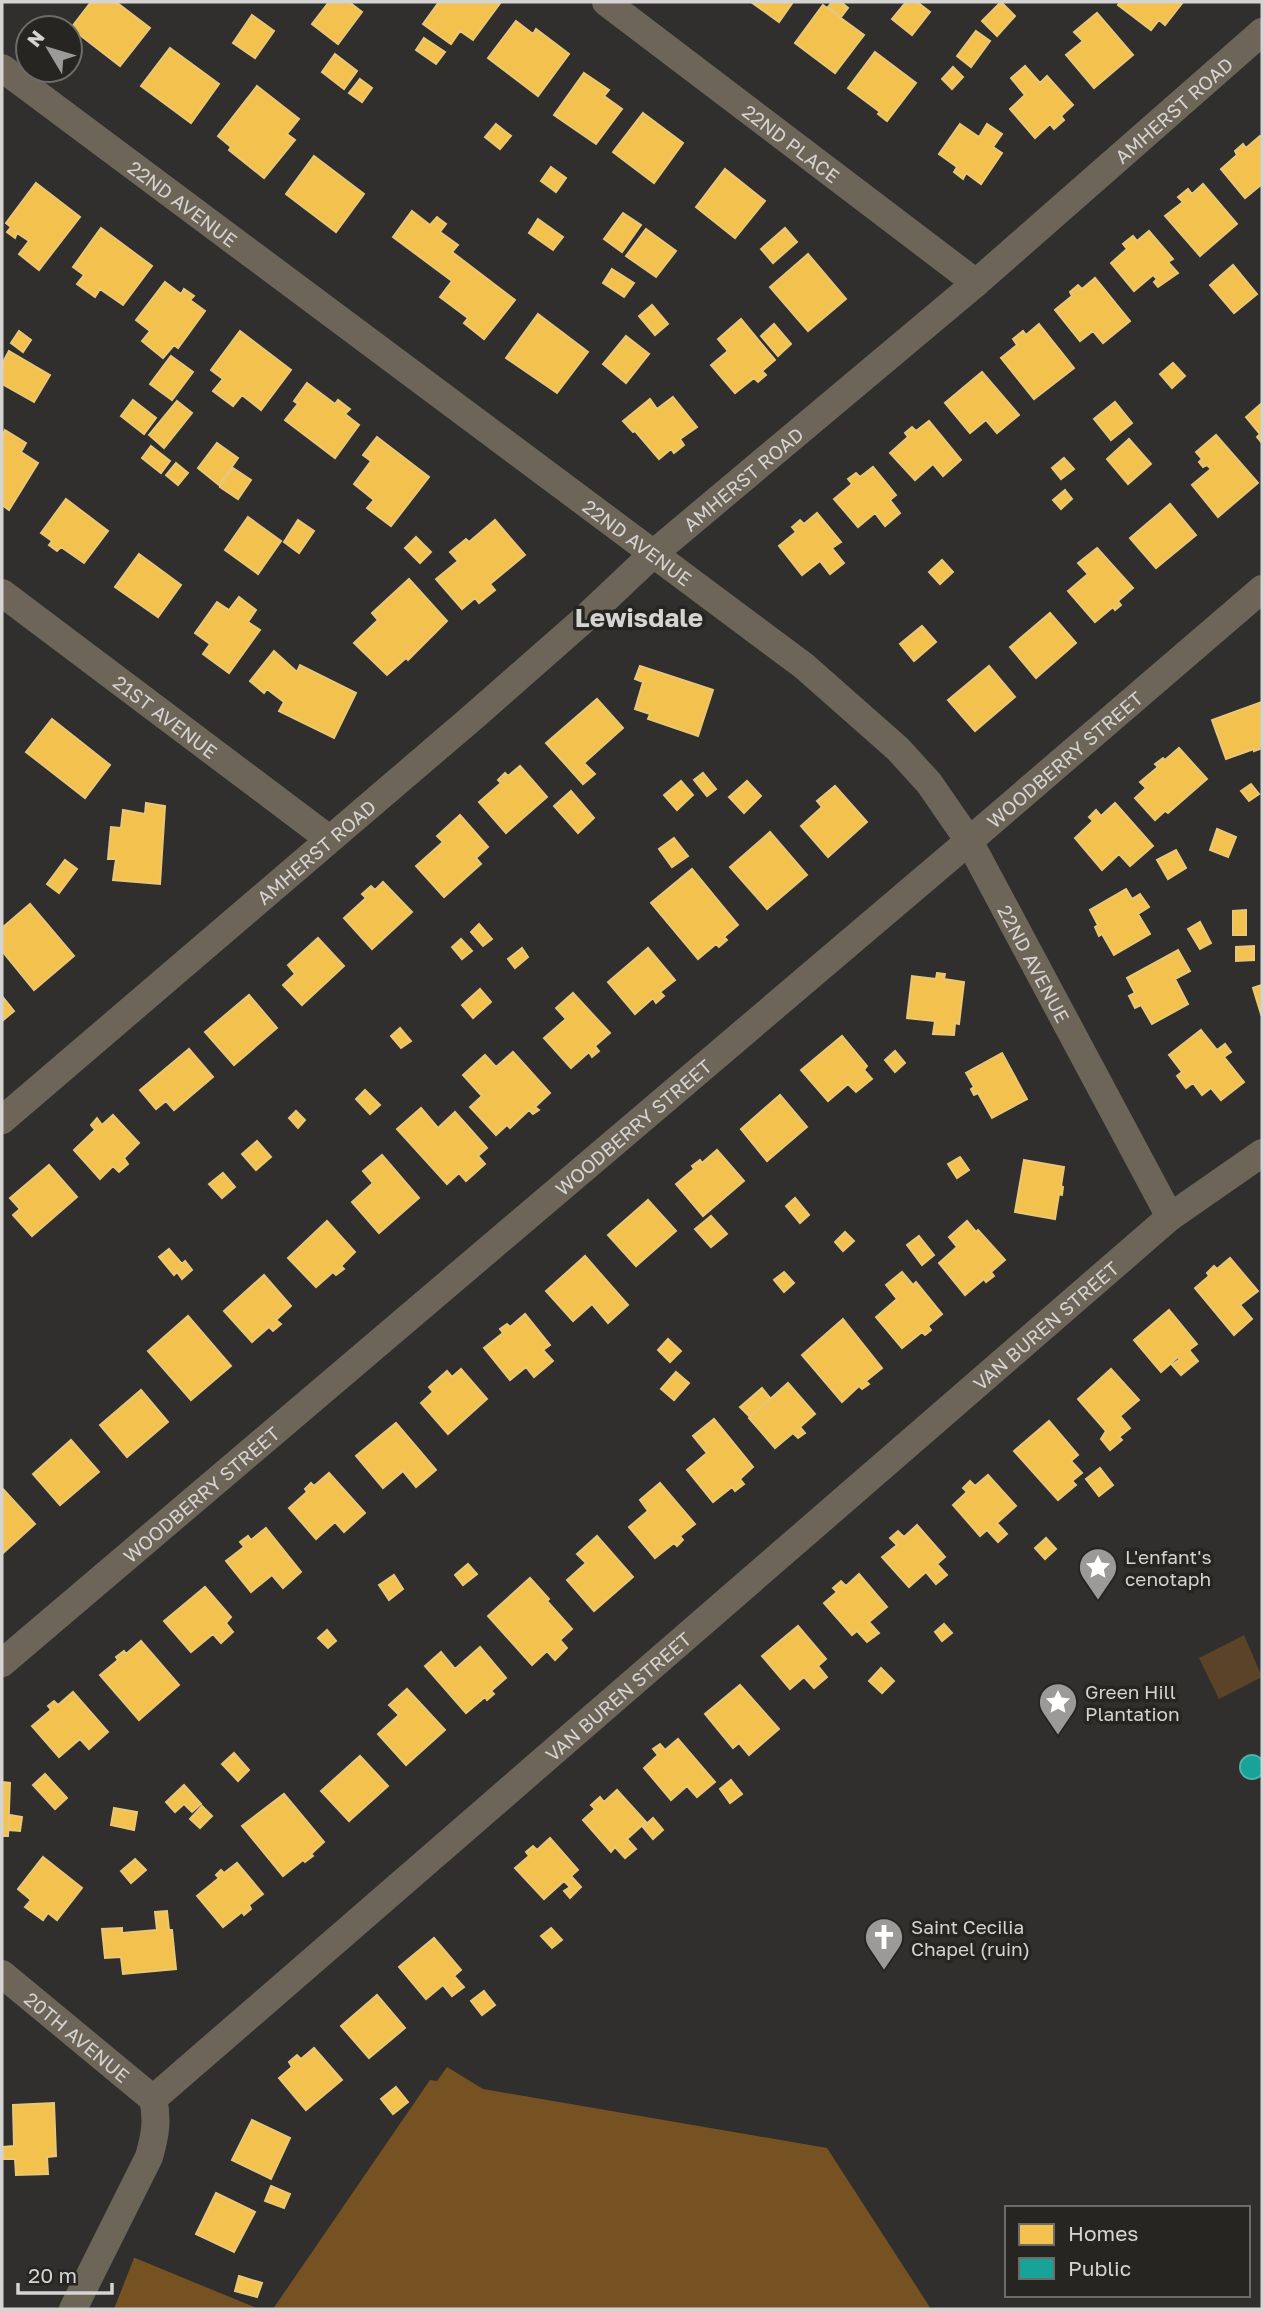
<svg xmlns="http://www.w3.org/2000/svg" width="1264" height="2311" viewBox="0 0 1264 2311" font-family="'Golos Text',sans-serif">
<rect width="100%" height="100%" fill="#302f2d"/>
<path fill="#5a4327" d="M1244,1635L1262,1677L1219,1699L1199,1658Z"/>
<path fill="#765222" d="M447,2067L483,2089L827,2148L931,2309H273L430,2080L437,2081Z
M134,2258H135L259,2309H114Z"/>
<path fill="#f2c14e" stroke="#e9c776" stroke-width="2" d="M91,2H116L150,28L120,66L71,28Z
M329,2H349L362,12L338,44L312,24Z
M439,2H501L473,40L460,31L451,44L423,24Z
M751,2H793L779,22Z
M832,2H841L848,8L841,17L828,7Z
M906,2H917L930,12L912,35L892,19Z
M1001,2L1015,16L997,36L982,21Z
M1120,2H1183L1165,25L1159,20L1151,30L1118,5Z
M823,5L864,35L835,73L795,43Z
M1097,13L1133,55L1094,88L1066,55L1083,41L1074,32Z
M252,15L274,31L255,58L233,43Z
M516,21L533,34L536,29L569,54L538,96L488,58Z
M976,31L990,41L971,67L957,56Z
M424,38L445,52L436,64L416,50Z
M170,48L219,84L191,123L141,86Z
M875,52L916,83L887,121L878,114L880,112L848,88Z
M335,54L357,71L344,89L322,72Z
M1025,66L1040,83L1047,76L1073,105L1061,116L1064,120L1054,129L1050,124L1035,138L1010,109L1025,95L1011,78Z
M953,67L963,77L952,89L942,79Z
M584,73L609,90L604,96L622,109L596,144L554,115Z
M360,79L372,88L362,102L349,93Z
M257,86L299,119L287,134L295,140L264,178L229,150L231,147L218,136Z
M643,113L683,143L654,183L613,152Z
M496,124L511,136L500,149L485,137Z
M960,124L979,137L987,124L1002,134L993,147L1002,153L981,184L966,173L963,179L954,172L957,167L939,154Z
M1260,136L1262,139V184L1245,198L1221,169L1237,155L1235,151L1243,144L1246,148Z
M314,156L364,194L336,232L286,194Z
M551,167L566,178L556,192L541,181Z
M725,169L765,201L735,238L696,207Z
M36,183L80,217L39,270L19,254L29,241L17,233L15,238L7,232L11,227L6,223Z
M1203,184L1237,224L1200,256L1165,216L1183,202L1178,197L1188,189L1192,194Z
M412,211L430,225L437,217L446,224L440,232L458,245L452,252L515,300L484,339L464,323L468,318L440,297L452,281L393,237Z
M623,213L641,225L622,252L604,239Z
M538,219L563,237L553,250L529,233Z
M101,228L152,266L123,305L100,289L95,297L77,284L84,275L73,267Z
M785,228L797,242L773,263L761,249Z
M646,229L676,251L656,277L626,256Z
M1149,231L1173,259L1168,262L1178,273L1158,287L1154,282L1157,279L1153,275L1134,291L1111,263L1127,249L1123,244L1133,236L1137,241Z
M808,254L846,299L808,331L770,287Z
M1233,265L1257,294L1234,313L1210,285Z
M612,269L634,283L624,297L603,283Z
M1095,278L1130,321L1103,343L1093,331L1080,341L1055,310L1072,296L1070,292L1078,285L1082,289Z
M165,282L181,294L184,289L194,296L190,300L205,311L178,348L174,345L163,358L142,341L150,331L136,320Z
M652,305L668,324L655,335L639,316Z
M538,314L588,352L557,393L506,358Z
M741,319L775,360L762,371L766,375L758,382L754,378L735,393L711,365L728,351L718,339Z
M774,324L791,344L778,356L761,336Z
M1039,324L1074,368L1034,399L1001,358L1017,345L1013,339L1023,331L1026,335Z
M19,331L31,340L23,352L11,343Z
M240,331L291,370L261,410L242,395L233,406L213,391L223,379L211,370Z
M626,336L649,354L626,383L603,364Z
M9,351L50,375L34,402L2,384V364Z
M171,356L193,372L172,400L150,384Z
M1173,363L1185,376L1172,388L1160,374Z
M982,372L1019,415L997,433L986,420L970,433L945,403Z
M307,383L335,404L338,400L350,409L345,414L359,425L335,458L285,420L298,404L294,401Z
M673,397L697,427L680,439L684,445L674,453L671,449L659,459L635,431L633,432L623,421L650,399L657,409Z
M133,400L156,418L144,434L121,416Z
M177,401L192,413L164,448L149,435Z
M1115,402L1132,423L1111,440L1094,419Z
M1262,403V443L1257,437L1260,434L1246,417Z
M929,421L961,460L943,476L933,464L915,480L890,453L908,437L905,433L912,427L916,431Z
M5,430L26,443L21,452L38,463L9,510L2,505V436Z
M1216,435L1258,483L1218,517L1192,485L1211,469L1207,465L1203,467L1199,462L1202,459L1196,452Z
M377,437L429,477L391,526L367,508L374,500L354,484L371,461L363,455Z
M1129,439L1151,464L1128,484L1107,459Z
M217,443L238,458L219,485L198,468Z
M151,446L170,461L161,473L142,458Z
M1064,458L1074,469L1061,479L1052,468Z
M176,463L188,473L178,485L166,475Z
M873,467L896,495L890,500L900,513L885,526L875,513L858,527L834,499L852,484L848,479L856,473L860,477Z
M233,468L251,480L238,499L220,487Z
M1065,490L1072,499L1061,509L1053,500Z
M66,499L108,531L84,563L61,547L57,551L49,545L52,541L41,533Z
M1170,504L1196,535L1156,568L1130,538Z
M817,513L841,542L832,548L844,563L830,574L820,561L802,575L779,546L796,532L792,527L800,520L804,524Z
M248,517L281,541L258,574L225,550Z
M298,520L314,531L299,553L284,542Z
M495,520L525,555L490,584L495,590L479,603L475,598L462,609L436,579L458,561L450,552L466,539L469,542Z
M416,537L431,552L420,563L405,548Z
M1097,548L1133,588L1118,601L1121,605L1115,610L1113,607L1095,622L1068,591L1088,574L1078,563Z
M139,554L181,585L158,617L115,587Z
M942,560L953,572L940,584L929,572Z
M409,579L447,621L408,660L406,658L387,675L354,643L378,620L372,613Z
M239,597L256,610L248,622L260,630L229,673L203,654L210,644L195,633L217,602L229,610Z
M1050,613L1076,643L1036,678L1010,647Z
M922,626L936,642L914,661L900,644Z
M274,651L297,672L300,665L356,693L334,738L279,711L284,702L267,689L264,693L250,681Z
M640,666L713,690L698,736L648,719L650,714L635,709L643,682L635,679Z
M989,666L1015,697L975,731L948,700Z
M597,699L623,728L584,763L595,774L583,784L546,743Z
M1262,702V746L1259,747L1260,749L1254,751V749L1226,759L1212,720Z
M52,719L110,765L85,798L26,752Z
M1179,748L1207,779L1168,813L1165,811L1155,820L1135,798L1146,788L1140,782L1158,767L1155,764L1163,758L1165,760Z
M520,766L547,797L506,833L479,802L501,783L498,780L505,773L508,776Z
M703,773L716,789L707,796L694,780Z
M681,781L693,795L677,810L664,795Z
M747,781L761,796L744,813L729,797Z
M1251,784L1259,794L1249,801L1241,791Z
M835,786L867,822L828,857L801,826L822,807L817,801Z
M571,791L594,818L578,833L554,806Z
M146,803L165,806L160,884L113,880L116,859H108L111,827L121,828L123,810L145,814Z
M1115,803L1153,846L1130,866L1119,854L1102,870L1075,838L1093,821L1089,817L1096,810L1101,816Z
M460,815L488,847L476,858L481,864L444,897L416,866L443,842L437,836Z
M1217,829L1236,837L1228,857L1210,850Z
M770,832L807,875L767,909L730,867Z
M674,838L688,856L672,867L659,849Z
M1176,850L1186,868L1168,879L1157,860Z
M65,860L77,869L59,893L47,884Z
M692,869L738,925L724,937L727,940L719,947L716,944L698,959L651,903Z
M383,882L412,912L372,949L344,918L366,898L362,894L371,886L375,890Z
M1126,889L1132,899L1140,894L1149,907L1138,914L1150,934L1114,955L1102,934L1099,936L1095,927L1098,925L1090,910Z
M30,904L74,956L34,990L2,951V928Z
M1246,910V935H1233V911Z
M1200,922L1211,943L1200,949L1188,929Z
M479,924L492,939L483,946L471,932Z
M318,938L344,966L302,1005L283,985L295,974L288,965Z
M461,939L472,951L462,959L452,947Z
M1254,946V960L1236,961V947Z
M522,948L528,957L515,968L508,959Z
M648,948L675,980L660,992L664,996L656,1003L653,998L635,1014L608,982Z
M1178,950L1190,971L1175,979L1188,1004L1152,1024L1141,1005L1135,1008L1129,996L1135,993L1127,978Z
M937,973L945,974L944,979L964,982L959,1024L955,1023L954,1035L933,1034L935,1021L907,1018L912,976L936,979Z
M1262,985V1013L1261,1014L1253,988Z
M480,989L491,1002L473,1018L462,1005Z
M573,993L610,1033L595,1046L599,1051L592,1057L589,1052L571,1068L544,1038L566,1019L556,1008Z
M249,995L277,1028L234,1065L205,1032Z
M2,996L14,1011L2,1021Z
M400,1028L411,1041L401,1048L391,1036Z
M1201,1030L1217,1050L1225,1044L1231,1052L1224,1057L1244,1082L1221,1100L1211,1088L1202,1095L1193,1083L1186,1088L1177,1076L1182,1072L1169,1055Z
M842,1036L867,1066L864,1070L872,1079L856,1092L848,1084L828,1101L801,1070Z
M189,1049L213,1077L174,1110L166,1101L156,1109L140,1090Z
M895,1051L905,1063L895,1072L885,1060Z
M513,1052L550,1093L535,1107L539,1110L533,1114L529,1110L510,1128L507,1125L496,1135L470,1107L482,1096L463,1075L485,1055L496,1067Z
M1002,1053L1027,1099L992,1118L978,1093L974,1095L971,1089L974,1087L966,1073Z
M365,1090L380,1105L370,1114L356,1099Z
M780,1095L807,1127L767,1161L741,1129Z
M421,1108L438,1128L455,1112L487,1148L478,1156L485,1164L466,1181L459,1173L447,1184L397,1129Z
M296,1111L305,1120L298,1128L289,1118Z
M113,1115L139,1143L124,1158L128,1164L119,1172L113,1166L100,1179L74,1150L95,1130L91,1125L97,1118L102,1125Z
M257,1141L271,1157L256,1170L242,1154Z
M717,1150L744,1181L703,1216L676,1184L694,1169L692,1166L700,1160L702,1163Z
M382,1155L419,1198L379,1233L352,1202L373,1183L363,1171Z
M960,1157L969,1170L957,1178L948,1164Z
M1024,1160L1064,1167L1061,1186L1063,1187L1062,1195L1059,1194L1055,1219L1015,1212Z
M49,1165L77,1197L32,1236L13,1215L20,1209L10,1198Z
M223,1173L235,1187L222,1198L209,1184Z
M795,1198L809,1215L800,1223L786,1206Z
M648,1200L676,1231L636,1266L608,1235Z
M711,1216L727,1234L711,1247L695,1229Z
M327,1221L355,1252L341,1266L344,1269L336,1275L333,1272L316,1287L288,1258Z
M967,1221L976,1232L978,1230L1005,1260L991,1272L994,1276L986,1282L984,1279L965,1295L939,1263L957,1247L949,1237Z
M845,1232L854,1241L843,1251L835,1242Z
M919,1236L934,1255L922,1265L907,1245Z
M169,1249L182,1264L185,1261L192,1270L182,1279L177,1272L174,1275L159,1257Z
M585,1256L628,1305L608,1323L592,1304L573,1321L546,1291Z
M1230,1258L1258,1291L1240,1305L1252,1319L1234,1335L1195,1288L1209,1276L1207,1273L1214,1266L1217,1269Z
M784,1272L794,1283L784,1292L774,1280Z
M902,1272L913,1285L916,1282L942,1314L928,1326L931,1330L925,1335L922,1332L902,1348L876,1317L897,1299L886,1285Z
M264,1275L291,1306L276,1320L281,1324L273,1331L269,1327L252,1342L224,1311Z
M1169,1310L1197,1344L1189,1350L1198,1361L1181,1375L1172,1365L1180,1359L1178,1357L1161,1372L1134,1340Z
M525,1314L550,1345L543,1350L553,1361L534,1377L526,1367L510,1380L484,1348L503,1333L500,1329L507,1324L510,1327Z
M188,1316L231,1366L191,1400L148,1351Z
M843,1319L882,1368L866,1381L869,1384L862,1389L859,1386L842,1402L802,1355Z
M668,1339L681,1351L670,1362L658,1350Z
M461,1369L487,1399L448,1434L421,1403L433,1392L429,1387L447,1371L452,1377Z
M1111,1369L1139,1400L1120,1416L1130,1428L1119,1437L1122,1440L1110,1450L1101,1439L1106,1431L1078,1399Z
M676,1372L689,1383L674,1400L661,1389Z
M788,1383L815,1414L800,1427L805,1433L798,1438L793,1433L775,1448L749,1418Z
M762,1388L770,1398L750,1417L740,1407Z
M141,1390L168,1422L127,1457L100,1425Z
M714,1419L753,1467L740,1479L744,1484L735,1491L732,1487L713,1502L687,1470L707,1453L693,1436Z
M1049,1421L1078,1455L1071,1461L1082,1473L1072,1481L1076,1485L1058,1500L1014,1451Z
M396,1423L436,1470L416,1487L403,1471L383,1488L356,1456Z
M71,1440L99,1472L60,1505L33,1474Z
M1100,1468L1113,1485L1099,1496L1086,1479Z
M329,1473L365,1513L344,1532L335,1522L316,1539L289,1508L307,1492L305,1489L311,1483L314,1486Z
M988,1475L1016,1506L997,1523L1007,1534L998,1542L987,1530L980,1536L953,1505L967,1492L963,1488L970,1481L975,1486Z
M660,1483L695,1524L680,1536L683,1540L677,1546L674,1543L655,1558L629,1527L648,1511L640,1500Z
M2,1488L35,1524L2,1554Z
M917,1525L945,1557L937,1564L947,1575L936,1584L926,1572L909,1587L882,1557L897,1545L890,1538L898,1531L904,1537Z
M266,1528L301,1572L283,1588L272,1575L251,1592L226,1561L244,1547L240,1542L248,1536L251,1540Z
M597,1536L633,1577L594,1611L567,1580L586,1563L577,1554Z
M1046,1538L1056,1549L1045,1559L1035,1548Z
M468,1564L477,1574L463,1585L455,1575Z
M859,1574L887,1607L869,1622L879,1633L867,1642L857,1631L852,1635L824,1603L837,1592L833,1588L841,1581L846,1586Z
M394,1575L403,1589L389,1600L379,1585Z
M530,1578L549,1599L547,1601L572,1629L560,1640L567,1648L555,1660L547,1651L532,1665L488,1616Z
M205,1587L231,1617L226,1623L233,1632L221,1643L213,1634L191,1652L164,1621Z
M944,1624L952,1633L942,1641L935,1632Z
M798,1626L826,1659L818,1666L827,1677L814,1688L804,1677L790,1689L762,1656Z
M327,1630L336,1641L328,1648L318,1638Z
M141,1641L179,1685L139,1720L100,1675L118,1660L116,1657L124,1651L126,1654Z
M480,1647L506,1678L491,1691L494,1694L487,1700L485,1697L466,1713L425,1666L441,1652L455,1669Z
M881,1668L894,1681L882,1693L869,1681Z
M740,1685L779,1729L749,1755L739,1743L733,1748L705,1714Z
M407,1689L445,1730L406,1765L378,1734L399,1715L389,1705Z
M73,1692L108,1732L89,1749L80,1739L59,1757L32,1726L51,1710L48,1706L54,1701L58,1705Z
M678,1739L715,1782L697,1797L687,1786L671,1800L644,1768L658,1755L653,1749L660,1744L665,1750Z
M234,1753L249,1770L238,1781L222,1764Z
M360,1756L388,1786L349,1821L321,1791Z
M45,1774L67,1798L55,1809L33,1785Z
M731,1780L742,1794L730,1803L720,1789Z
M2,1782L10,1783L8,1836H2Z
M184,1785L201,1804L192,1812L184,1804L175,1812L166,1802Z
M617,1790L646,1822L627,1839L636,1849L625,1858L615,1847L611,1852L583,1820L595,1809L591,1805L600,1797L604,1802Z
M284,1794L324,1842L311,1854L313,1856L305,1862L303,1860L283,1876L242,1826Z
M202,1806L212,1816L200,1828L190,1819Z
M114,1808L137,1812L134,1830L111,1825Z
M10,1815L22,1817L20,1831L9,1830Z
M653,1818L663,1830L653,1839L643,1827Z
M550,1838L578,1870L571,1876L581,1887L570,1898L564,1891L570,1887L564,1881L544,1899L515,1868L529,1856L526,1852L533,1846L537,1850Z
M43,1857L82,1888L57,1920L48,1913L43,1920L25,1907L31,1900L18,1889Z
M135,1859L146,1870L131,1883L121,1871Z
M237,1863L263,1894L249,1905L251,1909L244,1915L242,1912L223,1927L197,1896L219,1878L216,1875L221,1870L224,1873Z
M167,1911L169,1930H172L176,1969L123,1974L121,1957L105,1958L102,1929L122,1928V1933L157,1930L155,1912Z
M551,1928L562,1940L552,1948L541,1936Z
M434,1938L461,1970L454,1976L464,1987L452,1996L443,1985L426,1999L399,1967Z
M484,1991L495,2005L482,2015L471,2001Z
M377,1995L405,2028L369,2058L341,2026Z
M314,2048L342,2080L306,2110L279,2078L292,2067L289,2062L297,2055L301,2059Z
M396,2087L408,2102L393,2114L381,2099Z
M54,2103L56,2156L47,2157L48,2174L16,2175L15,2159H4L3,2147L14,2146L13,2105Z
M252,2120L290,2138L271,2179L232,2160Z
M271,2186L290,2194L284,2208L265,2201Z
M216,2193L255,2212L234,2252L196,2234Z
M239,2276L262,2283L257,2297L235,2291Z"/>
<path fill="#17a398" stroke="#50b2a9" stroke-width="2" d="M1240 1767a12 12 0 1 1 24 0a12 12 0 1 1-24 0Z"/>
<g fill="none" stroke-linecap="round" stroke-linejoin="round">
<g stroke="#6e6559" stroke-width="28">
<path id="s1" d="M606,2L976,283"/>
<path id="s2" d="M2,68L804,666L898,749L929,783L969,841L1170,1217"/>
<path id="s3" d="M2,593L329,839"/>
<path id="s4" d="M2,1120L473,717L580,623L653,554L976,283L1262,32"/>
<path id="s5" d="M2,1663L969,841L1262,589"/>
<path id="s6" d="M2,1974L153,2099"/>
<path id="s7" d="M73,2309L149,2157C155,2136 158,2120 153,2099L1170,1217L1262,1153"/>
</g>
</g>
<defs>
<g id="sight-pin" transform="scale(2.0125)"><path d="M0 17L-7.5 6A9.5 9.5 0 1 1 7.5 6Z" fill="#9b9a98" stroke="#272522"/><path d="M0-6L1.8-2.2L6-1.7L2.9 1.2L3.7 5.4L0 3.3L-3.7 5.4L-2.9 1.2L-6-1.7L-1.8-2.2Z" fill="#fff"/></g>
<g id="church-pin" transform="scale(2.0125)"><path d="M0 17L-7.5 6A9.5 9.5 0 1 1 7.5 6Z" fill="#9b9a98" stroke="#272522"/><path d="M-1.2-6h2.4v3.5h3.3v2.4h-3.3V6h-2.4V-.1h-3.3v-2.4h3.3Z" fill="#fff"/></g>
</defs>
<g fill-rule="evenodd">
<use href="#sight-pin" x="1098" y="1567"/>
<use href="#sight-pin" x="1058" y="1702"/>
<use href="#church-pin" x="884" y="1937"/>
</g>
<g text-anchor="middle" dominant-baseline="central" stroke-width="7" stroke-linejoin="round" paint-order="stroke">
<g font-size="19" fill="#d5d4d2" stroke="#272522">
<text stroke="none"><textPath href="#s4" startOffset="1547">AMHERST ROAD</textPath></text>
<text stroke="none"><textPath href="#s1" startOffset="233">22ND PLACE</textPath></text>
<text stroke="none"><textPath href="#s2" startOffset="226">22ND AVENUE</textPath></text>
<text stroke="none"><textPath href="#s4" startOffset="980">AMHERST ROAD</textPath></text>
<text stroke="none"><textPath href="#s2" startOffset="793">22ND AVENUE</textPath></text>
<text stroke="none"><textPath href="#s3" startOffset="205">21ST AVENUE</textPath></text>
<text stroke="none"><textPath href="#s5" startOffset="1395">WOODBERRY STREET</textPath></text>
<text stroke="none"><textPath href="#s4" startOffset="413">AMHERST ROAD</textPath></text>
<text stroke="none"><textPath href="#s2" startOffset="1381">22ND AVENUE</textPath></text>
<text stroke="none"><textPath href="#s5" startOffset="828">WOODBERRY STREET</textPath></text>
<text stroke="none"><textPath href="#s7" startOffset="1410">VAN BUREN STREET</textPath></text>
<text stroke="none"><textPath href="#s5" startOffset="261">WOODBERRY STREET</textPath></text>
<text stroke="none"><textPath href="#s7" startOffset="844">VAN BUREN STREET</textPath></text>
<text stroke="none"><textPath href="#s6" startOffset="98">20TH AVENUE</textPath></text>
</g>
<g font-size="19" fill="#d5d4d2" stroke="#272522" text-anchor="start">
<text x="1125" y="1556">L'enfant's<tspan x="1125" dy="22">cenotaph</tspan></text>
<text x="1085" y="1691">Green Hill<tspan x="1085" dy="22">Plantation</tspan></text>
<text x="911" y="1926">Saint Cecilia<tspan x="911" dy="22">Chapel (ruin)</tspan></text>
</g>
<g font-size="26" font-weight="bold" fill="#d5d4d2" stroke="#272522">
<text x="639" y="617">Lewisdale</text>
</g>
</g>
<rect width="1264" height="2311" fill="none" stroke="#d5d4d2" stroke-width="7"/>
<rect x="1005" y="2206" width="245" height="91" fill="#272522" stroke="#6d6b68" stroke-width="2"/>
<rect x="1019" y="2224" width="35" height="21" fill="#f2c14e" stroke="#6d6b68" stroke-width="2"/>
<text x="1068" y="2241" font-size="21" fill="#d5d4d2">Homes</text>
<rect x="1019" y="2258" width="35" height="21" fill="#17a398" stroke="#6d6b68" stroke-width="2"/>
<text x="1068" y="2276" font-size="21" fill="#d5d4d2">Public</text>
<g transform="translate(49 49) rotate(308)"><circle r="33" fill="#272522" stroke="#6d6b68" stroke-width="2"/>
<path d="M0-5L12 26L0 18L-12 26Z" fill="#9b9a98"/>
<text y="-10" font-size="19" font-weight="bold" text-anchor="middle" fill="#d5d4d2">N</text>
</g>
<path d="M18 2283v10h94v-10" fill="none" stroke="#d5d4d2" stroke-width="3.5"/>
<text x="28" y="2283" font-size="21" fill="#d5d4d2" stroke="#272522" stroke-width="5" paint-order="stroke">20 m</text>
</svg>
